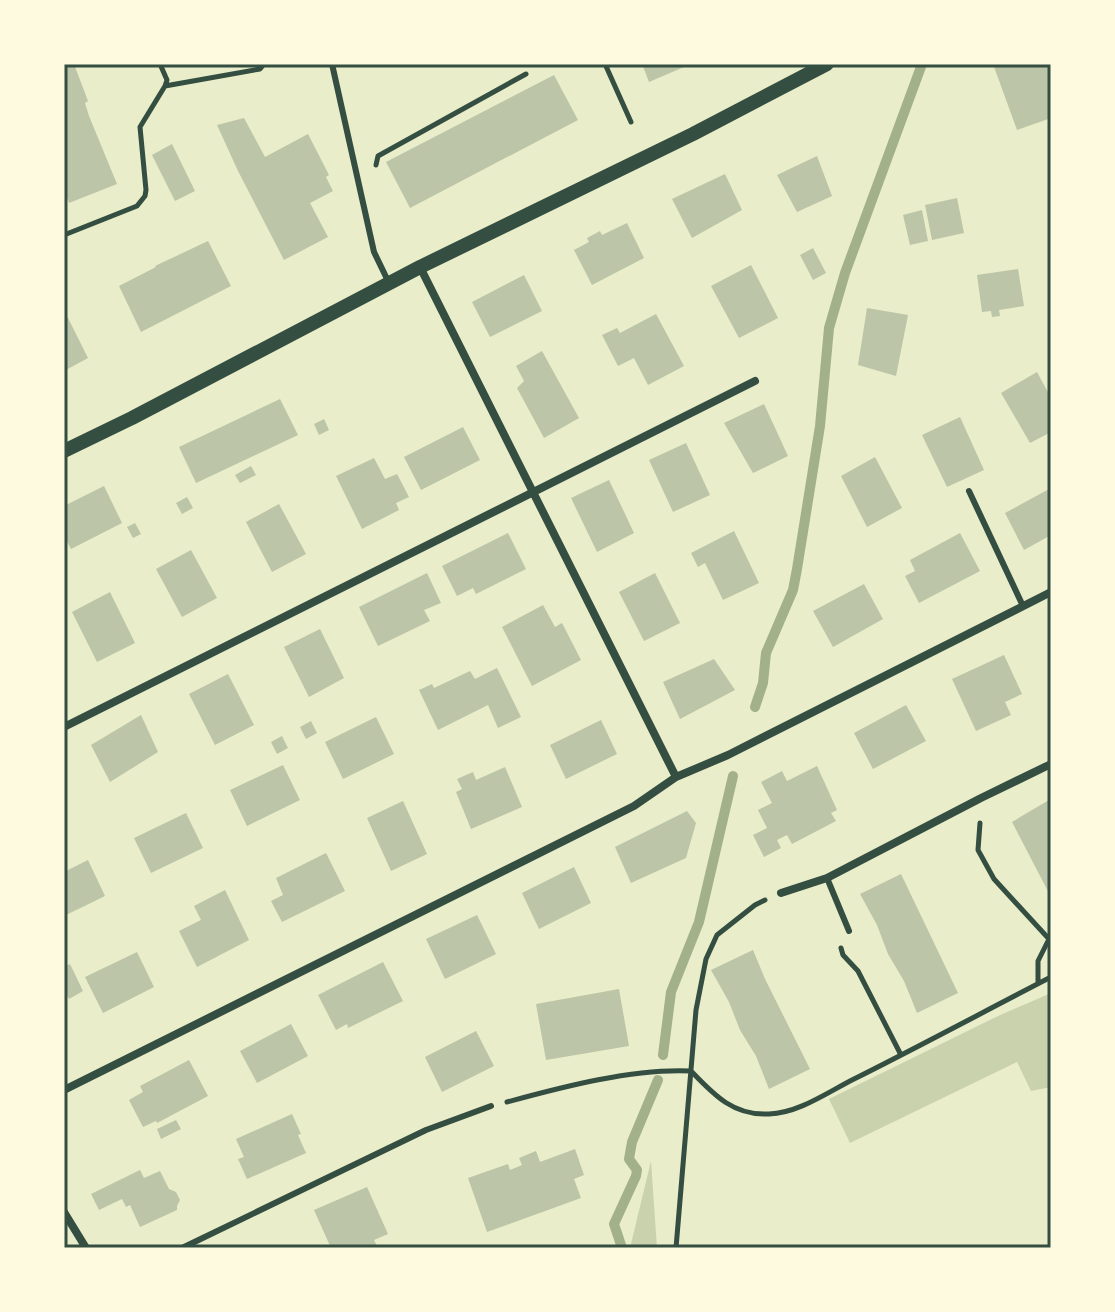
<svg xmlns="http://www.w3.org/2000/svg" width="1115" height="1312" viewBox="0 0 1115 1312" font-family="Cabin,sans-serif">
<rect width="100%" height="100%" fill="#e9edc9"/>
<path fill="#cad2ad" d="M1051,993V1087L1031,1091L1017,1062L850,1143L829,1099L998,1016Z
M651,1161L657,1248H629H630Z"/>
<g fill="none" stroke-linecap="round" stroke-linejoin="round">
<path stroke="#a3b18a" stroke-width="10" d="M755,707L763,683L766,653L793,590L797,569L820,426L829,328L845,273L922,64
M663,1055L671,992L699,922L733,776
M622,1248L614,1224L636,1176L637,1170L629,1159L632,1142L658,1080"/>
</g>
<path fill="#bcc5a7" d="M64,64H74L88,101L85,103L89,116L117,184L69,203L64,189Z
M642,64H691L649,82Z
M993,64H1047L1051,74V118L1017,130Z
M554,75L578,120L410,208L386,162Z
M244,118L265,157L308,134L329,175L326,177L333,191L310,203L328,237L284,260L238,171L217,125Z
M172,144L195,191L175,201L152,155Z
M817,156L832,196L797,212L777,175Z
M725,174L742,210L692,238L672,199Z
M957,198L964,233L932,240L925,205Z
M922,210L928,241L910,245L903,215Z
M627,223L644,258L592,285L574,250L589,242L587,238L600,231L602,235Z
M208,241L231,286L141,332L119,286L156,267L155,266Z
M813,248L826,273L813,280L800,255Z
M751,265L778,318L739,338L711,286Z
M1018,269L1024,306L999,310L1000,316L992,317L991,311L982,312L977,275Z
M524,275L542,311L490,337L472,302Z
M867,308L908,315L896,376L858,365Z
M64,310L88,358L64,371Z
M656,314L684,366L648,385L634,358L618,366L602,335L617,328L620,333Z
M542,351L579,418L544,438L517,388L524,381L516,366Z
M1037,372L1051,398V432L1030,443L1001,393Z
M280,399L298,435L196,483L179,447Z
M764,404L788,456L753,473L724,423Z
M960,417L984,470L947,487L922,435Z
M324,419L329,430L319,435L314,424Z
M463,427L480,460L421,490L404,457Z
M686,443L710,495L673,512L649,460Z
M875,457L902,508L867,527L841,476Z
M374,458L385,479L397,474L409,497L396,503L399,510L362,529L336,476Z
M251,466L256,475L240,483L235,475Z
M609,480L634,533L597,552L571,498Z
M104,486L122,523L71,549L64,536V506Z
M1051,488V535L1024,550L1005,513Z
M187,497L193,508L182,514L176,503Z
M279,504L306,554L272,572L246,522Z
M135,523L141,534L133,538L127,527Z
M734,531L759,583L723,600L705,563L698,567L691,553Z
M508,533L526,569L476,594L473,588L457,596L442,566Z
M960,533L980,571L919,603L905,576L915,571L910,560Z
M191,550L217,598L182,617L156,569Z
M427,573L441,603L424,610L430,621L378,646L359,607Z
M655,573L680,623L644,641L619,592Z
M864,584L883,619L833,647L813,611Z
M110,592L135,643L97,662L72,612Z
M543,605L555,627L562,623L581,660L532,686L502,627Z
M320,629L344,678L309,697L284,647Z
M1004,655L1022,694L1005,702L1011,715L976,731L952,679Z
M714,659L735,690L680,719L663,682Z
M497,668L521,717L498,728L488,705L438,730L419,690L432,684L434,688L470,671L475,679Z
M228,674L254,725L215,745L189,694Z
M906,705L926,741L873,769L854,733Z
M141,715L158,752L110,782L91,745Z
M376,717L394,754L343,779L325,742Z
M601,720L617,754L566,779L550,745Z
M311,721L317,733L306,739L300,727Z
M282,736L288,748L277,754L271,742Z
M283,765L300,800L247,826L230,790Z
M817,766L837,810L831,813L836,821L792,844L787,835L777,840L781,848L764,857L753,835L767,828L758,810L772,803L761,782L782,771L787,781Z
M505,767L522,807L471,829L456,792L462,789L457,779L473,772L476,780Z
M1049,800L1051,803V897L1012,822Z
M403,801L427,854L391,871L367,818Z
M687,811L696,823L686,858L631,883L615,847Z
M186,813L203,848L151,873L134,838Z
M326,853L345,891L282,922L271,901L283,895L276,878Z
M88,860L105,896L64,916V872Z
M574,867L591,903L539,929L522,893Z
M901,874L958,993L917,1013L904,981L888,954L877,925L860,894Z
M225,890L249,940L197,967L179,931L201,920L194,906Z
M477,915L496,954L445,979L426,939Z
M753,950L765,979L810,1069L769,1089L756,1056L740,1030L729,1002L711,970Z
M137,952L154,987L103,1013L85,977Z
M383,962L403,1001L348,1028L347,1024L336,1030L318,995Z
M70,964L83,991L69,999L64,989V967Z
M619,989L629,1046L546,1060L536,1004Z
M291,1024L308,1056L257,1083L240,1051Z
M476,1031L494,1066L442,1092L425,1057Z
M189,1060L208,1096L157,1123L156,1121L143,1127L129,1100L143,1092L140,1086Z
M292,1114L301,1134L298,1135L306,1153L247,1179L238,1159L244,1157L236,1139Z
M176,1120L181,1129L161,1139L157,1129Z
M575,1149L584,1175L574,1179L581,1198L487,1232L468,1178L508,1164L510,1170L522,1165L519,1158L536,1151L540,1162Z
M140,1170L144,1178L160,1171L169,1189L176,1192L180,1200L177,1206V1210L140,1227L130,1205L126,1207L122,1199L99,1210L91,1194Z
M367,1187L388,1234L374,1240L378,1248H331L314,1210Z"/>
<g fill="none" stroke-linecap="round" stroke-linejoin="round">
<path stroke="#344e41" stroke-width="5" d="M605,64L631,122
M165,86L260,69L264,64
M376,165L378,156L526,74
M64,235L137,206L145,196L146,190L140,127L165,86L167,80L160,64
M980,823L978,850L994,879L1049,939L1038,961V983
M841,948L843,955L858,971L901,1055
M691,1071C713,1094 733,1116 769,1114C799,1113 828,1092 854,1079C920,1046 985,1011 1051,977
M507,1102C562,1087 634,1068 691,1071
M676,1248L696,1010L706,959L717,935L755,905L765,900"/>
<path stroke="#344e41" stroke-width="6" d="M332,64L374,252L389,283
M969,491L1023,606
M827,878L849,931
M182,1248L426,1130L491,1106"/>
<path stroke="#344e41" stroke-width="8" d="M420,267L676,777
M64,727L755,381
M781,893L827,878L981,798L1051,764
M64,1090L634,806L676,777L728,755L1051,592
M64,1212L86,1248"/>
<path stroke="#344e41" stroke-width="14" d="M64,451L132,418L420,267L693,134L827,64"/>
</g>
<rect width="1115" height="1312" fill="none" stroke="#fefae0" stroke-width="132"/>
<rect x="66" y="66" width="983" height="1180" fill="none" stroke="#344e41" stroke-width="3"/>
</svg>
